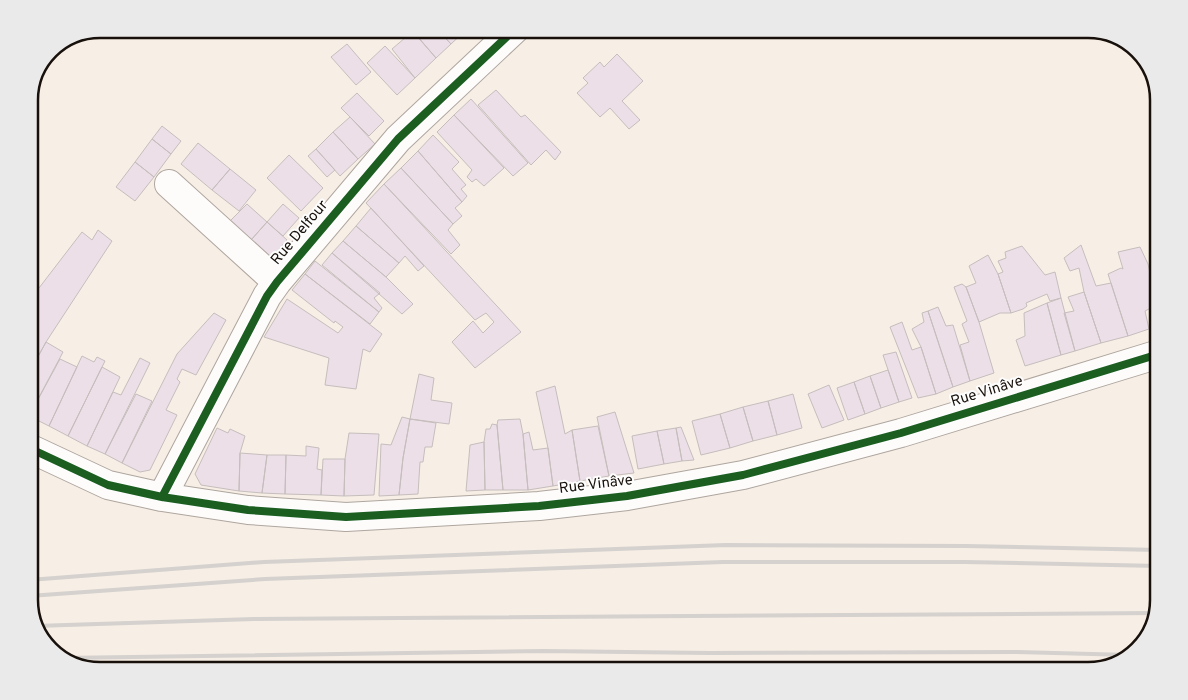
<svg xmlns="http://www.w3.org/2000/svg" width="1188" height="700" viewBox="0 0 1188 700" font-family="Overpass,sans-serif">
<rect width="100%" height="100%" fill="#f7eee5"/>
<path fill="#eddfe7" stroke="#c5bebd" d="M421,29H437L451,44L436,58L415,34Z
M437,29H467L451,44Z
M641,29H655L648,35Z
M413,31L436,58L415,78L392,49Z
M347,44L371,72L356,85L331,57Z
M385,46L415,78L397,95L367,63Z
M617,54L643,81L622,101L640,120L629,129L610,108L600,117L577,93L588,83L583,78L600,62L604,67Z
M496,90L521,117L525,115L561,152L555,160L546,150L531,165L478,105Z
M357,93L384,121L369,136L341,108Z
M471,99L528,163L513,176L454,115Z
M454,115L504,168L484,186L476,179L472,182L467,177L472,170L437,132Z
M350,117L375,144L358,159L333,132Z
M162,126L181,141L171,154L152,139Z
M333,132L358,159L340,176L316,149Z
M433,135L459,162L452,169L466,185L461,189L467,196L462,202L418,151Z
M152,139L171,154L154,177L135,162Z
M198,143L230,169L212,190L181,164Z
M316,149L335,170L327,177L308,156Z
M418,151L462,202L455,208L462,216L453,224L401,168Z
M289,155L323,188L301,211L267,178Z
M135,162L154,177L135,201L116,187Z
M401,168L453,224L448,230L460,245L451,254L384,184Z
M230,169L256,190L239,211L212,190Z
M384,184L521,332L475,368L452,342L473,321L483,333L494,322L486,313L475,320L366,203Z
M247,204L267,222L251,240L230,221Z
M283,204L299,218L283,236L267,222Z
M371,208L424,266L418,271L405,256L399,263L356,226Z
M267,222L287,240L271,258L251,240Z
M356,226L399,263L386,277L343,241Z
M98,230L112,241L46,342L29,373V301L82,232L92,240Z
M343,241L386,277L413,304L402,314L332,253Z
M1081,245L1096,286L1111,283L1128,336L1101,343L1084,292L1079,268L1070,271L1064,258Z
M1022,246L1045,275L1055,272L1061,298L1050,301L1047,294L1026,303L1027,306L1023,309L1011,313L998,274L1003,272L998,261L1006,258L1005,252Z
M1140,247L1148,264L1155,295L1151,308L1145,311L1149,329L1128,336L1108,274L1121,268L1123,269L1118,252Z
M332,253L380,293L374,298L382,308L379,312L322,265Z
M988,255L998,274L1011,313H1000L979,322L966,287L976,283L969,266Z
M315,261L379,312L370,324L305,274Z
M1159,265V293L1153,266Z
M305,274L382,334L370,352L363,349L356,389L325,385L329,358L264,337L287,299L338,333L343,327L335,321L334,323L292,290Z
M962,284L966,287L979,322L994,373L970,381L960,345L969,342L962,324L967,321L954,287Z
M1084,292L1101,343L1075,351L1064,313L1074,311L1068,297Z
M1159,294V329L1151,308L1155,295Z
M1061,298L1075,351L1061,355L1047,303Z
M1047,303L1061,355L1025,366L1016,340L1025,336L1024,313Z
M938,307L946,326L953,325L970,381L953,387L928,311Z
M928,311L953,387L936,394L921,347L912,329L924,322L922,313Z
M214,313L226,320L196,375L182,369L177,379L180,382L166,410L177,415L150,470L140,472L122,463L177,354Z
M902,322L912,350L921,347L936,394L918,398L890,327Z
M46,342L63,352L29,416V373Z
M896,352L912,398L899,402L883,355Z
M82,356L94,362L97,357L105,361L68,436L49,426Z
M140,358L150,363L105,454L87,446L113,392L121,395Z
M60,359L77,367L49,426L29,416Z
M102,367L120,377L87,446L68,436Z
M888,370L899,402L881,408L870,376Z
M419,374L434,378L431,400L452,403L449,424L410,419Z
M870,376L881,408L865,414L854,382Z
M854,382L865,414L848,420L837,388Z
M829,385L844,420L822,428L808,394Z
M555,386L565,434L572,430L580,481L553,486L548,448L536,392Z
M136,394L152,401L122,463L105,454Z
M793,394L802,428L777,435L768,401Z
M768,401L777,435L753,441L743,407Z
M743,407L753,441L730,448L720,414Z
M615,412L634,473L609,476L597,417Z
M720,414L730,448L701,455L692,421Z
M402,417L410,419L403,458L399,495L379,496L381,444L391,445Z
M410,419L436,423L432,447H425L423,462H420L418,494L399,495L403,458Z
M520,419L523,434L528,490H503L497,425L498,420Z
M492,424L497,425L503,490H485L484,442L486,429H490Z
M598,426L609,476L580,481L572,430Z
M681,427L694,460L682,461L676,428Z
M217,428L228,433L230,429L245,436L240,453L239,491L201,485L195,474Z
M676,428L682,461L664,464L657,431Z
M657,431L664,464L638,469L632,436Z
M529,432L533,450L548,448L553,486L528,490L523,434Z
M349,433L379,434L374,495L344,496L345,459Z
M484,442L485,490L466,491L470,445Z
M306,446L319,448L317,469L322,470L321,495L285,494L286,455L306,456Z
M240,453L267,455L262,493L239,491Z
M267,455H286L285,494L262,493Z
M323,459H345L344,496L321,495Z"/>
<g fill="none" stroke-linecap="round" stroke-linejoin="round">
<g stroke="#aea69f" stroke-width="30">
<path id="minor" d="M169,184L277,282
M29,448L108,485L162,497L248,510L346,517L539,506L627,496L743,475L901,433L1159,354
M162,497L267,296L277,282L398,139L515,29"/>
</g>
<use href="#minor" stroke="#fefcfb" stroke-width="28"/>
<path stroke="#d4d1ce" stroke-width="4" d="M29,580L264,562L726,545L966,546L1159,550
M29,596L265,579L723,562H965L1159,566
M35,626L254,619L1156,613
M61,658L543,651L710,653L1017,652L1130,655"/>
<g stroke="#fdfdfd" stroke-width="11">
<path id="cycleway" d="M29,448L108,485L162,497L248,510L346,517L539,506L627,496L743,475L901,433L1159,354
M162,497L267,296L277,282L398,139L515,29"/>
</g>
<use href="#cycleway" stroke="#1b5e20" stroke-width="8"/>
</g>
<g text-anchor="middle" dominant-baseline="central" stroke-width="4" stroke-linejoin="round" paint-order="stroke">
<g font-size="15" fill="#18100a" stroke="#fdfdfd">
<text transform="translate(300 233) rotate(-50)">Rue Delfour</text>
<text transform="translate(987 392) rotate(-17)">Rue Vinâve</text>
<text transform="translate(596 485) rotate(-7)">Rue Vinâve</text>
</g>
</g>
<path d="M0 0H1188V700H0ZM100 38H1088A62 62 0 0 1 1150 100V600A62 62 0 0 1 1088 662H100A62 62 0 0 1 38 600V100A62 62 0 0 1 100 38Z" fill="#ebeaea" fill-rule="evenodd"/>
<path fill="none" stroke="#18100a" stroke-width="2.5" d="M100 38H1088A62 62 0 0 1 1150 100V600A62 62 0 0 1 1088 662H100A62 62 0 0 1 38 600V100A62 62 0 0 1 100 38Z"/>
</svg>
